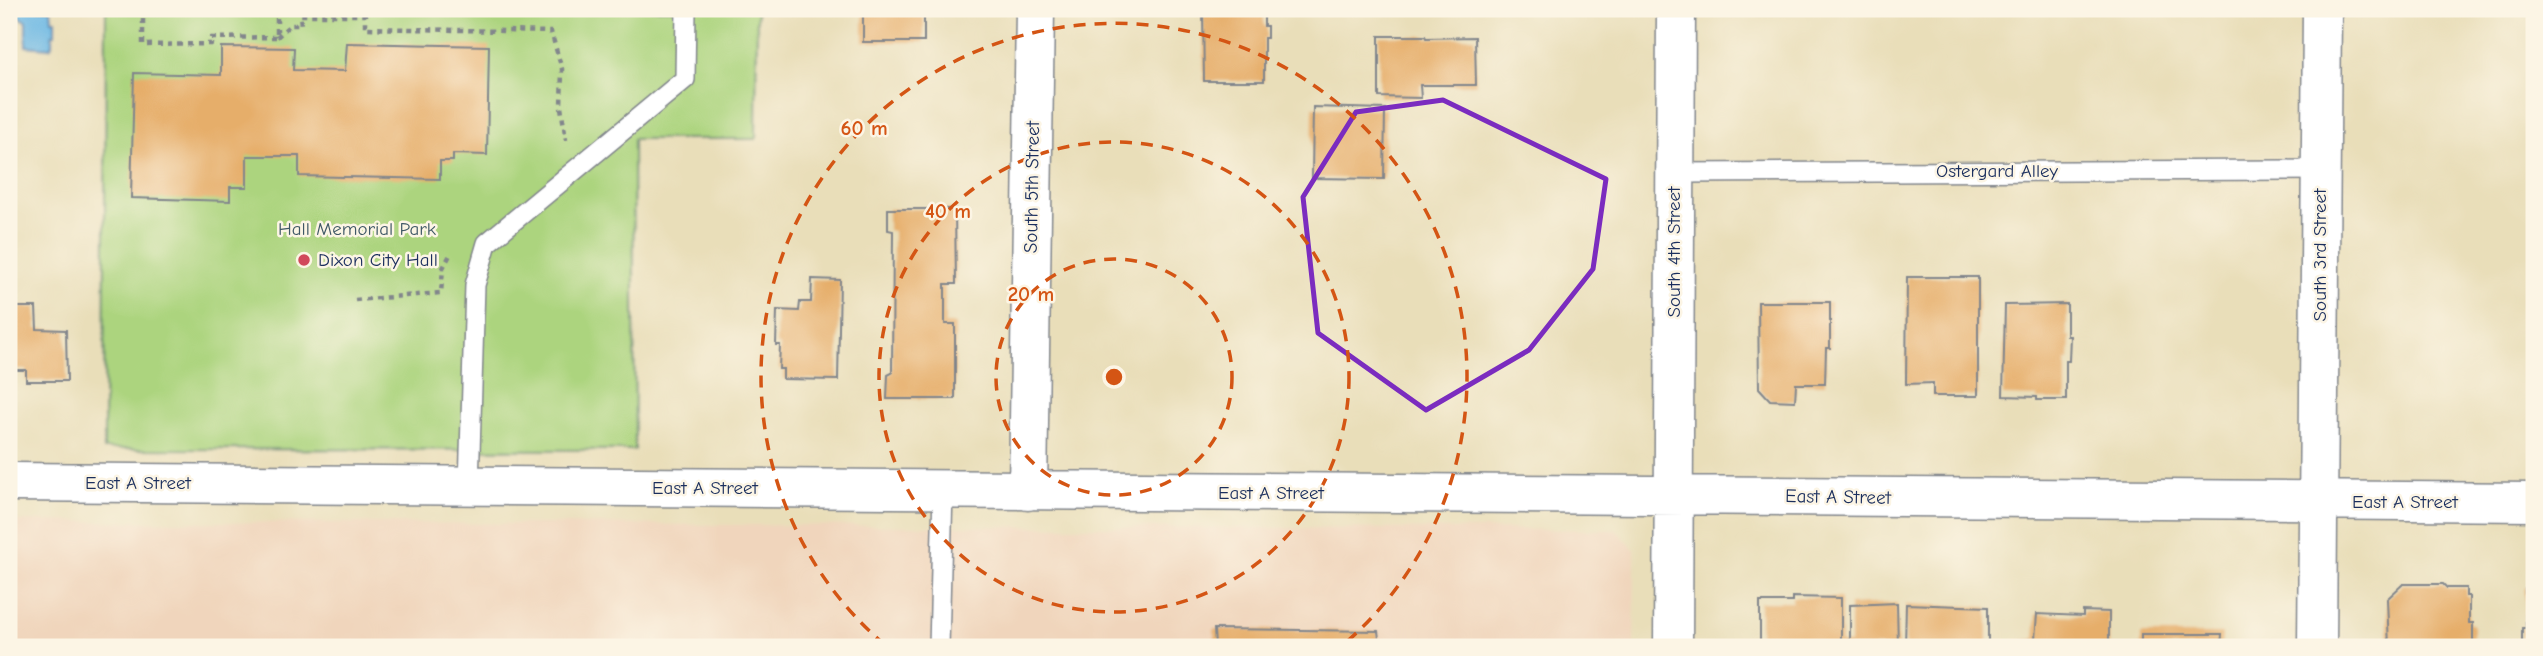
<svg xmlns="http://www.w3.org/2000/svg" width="2543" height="656" viewBox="0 0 2543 656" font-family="'Comic Neue',sans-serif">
<rect width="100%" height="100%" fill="#fcf5e5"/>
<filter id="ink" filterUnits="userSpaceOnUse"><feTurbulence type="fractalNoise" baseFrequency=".0143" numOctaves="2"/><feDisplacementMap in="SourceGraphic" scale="14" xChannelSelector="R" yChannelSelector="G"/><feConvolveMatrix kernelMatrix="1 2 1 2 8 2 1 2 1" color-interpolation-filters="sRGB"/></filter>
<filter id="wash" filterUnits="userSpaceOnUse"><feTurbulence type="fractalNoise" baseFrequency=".00686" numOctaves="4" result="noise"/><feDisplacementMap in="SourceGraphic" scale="28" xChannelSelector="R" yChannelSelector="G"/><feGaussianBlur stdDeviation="1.57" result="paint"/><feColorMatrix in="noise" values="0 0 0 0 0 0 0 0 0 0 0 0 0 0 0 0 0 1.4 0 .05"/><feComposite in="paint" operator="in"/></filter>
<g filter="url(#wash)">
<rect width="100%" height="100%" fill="#e9deb9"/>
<path fill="#f0d5bc" d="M9,521L1616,530L1635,550L1634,647H9Z"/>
<path fill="#acd47e" stroke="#64826e" stroke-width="2" d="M106,9H757L756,139H633L635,450L104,449Z"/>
<path fill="#6bb7e4" stroke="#4373a1" stroke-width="2" d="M9,9H51L52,20H55V34L52,35V45L50,48L26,46V21Z"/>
<g id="blocks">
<path fill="#e6ae6a" d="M863,9H924V42H863Z
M1203,9H1264V26H1267V38H1264V81H1204Z
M1379,36H1425L1426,38L1475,37L1476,85H1420L1421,98L1379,97Z
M347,43L489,46L487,155L453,154V161H440V179L299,176V156H247V187H230V201L131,198L134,73L221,75V47L294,48L293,70L345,71Z
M1313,107L1385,109L1384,179L1312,178Z
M888,209H955L956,284H945V324H955V399H887L888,375L892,373L893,231L888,230Z
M9,231H12L11,282H9Z
M1907,277H1978V396H1933V383L1906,384Z
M812,279L840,280L838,380L783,379V369H779L780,345H776L777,310L799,311L800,302H811Z
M1758,302H1830V348H1826L1825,384H1796L1795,401L1770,400L1759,388Z
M2067,304V336H2070L2069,361H2066V400H2037V397L2003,396L2005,305Z
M9,307H36L37,329L66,330L67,381H26V370H9Z
M2403,584H2443L2447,588H2466V596H2469V623H2473V647H2389L2387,599Z
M2525,588H2534V647H2522V628H2526Z
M1792,597L1841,598V643L1850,644V605L1897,603L1898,647H1760V602H1792Z
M1906,604L1988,607V647H1905Z
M2083,611L2109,612V647H2020V641L2035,639L2037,614L2083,616Z
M1214,629L1378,631L1380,647H1215Z
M2141,634H2222L2221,647H2141Z"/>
</g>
</g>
<g filter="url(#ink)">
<use href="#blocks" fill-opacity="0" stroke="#82868c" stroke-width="2"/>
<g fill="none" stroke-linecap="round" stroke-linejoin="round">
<g stroke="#82868c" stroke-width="22">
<path id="lane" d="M1674,173L2320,170
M469,486L475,285L487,243L685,79L686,9
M939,647L943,490"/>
</g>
<g stroke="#82868c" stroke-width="41">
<path id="street" d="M9,482L2534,502
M1028,491L1035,9
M1673,647L1676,9
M2317,647L2322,9"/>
</g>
<path stroke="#82868c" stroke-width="4.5" stroke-dasharray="5 5" stroke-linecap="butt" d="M143,9V45L211,44V38L277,37V9
M277,37L290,25H301L300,15H365V28L551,32L562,69L561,107L566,140
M355,300L441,293L443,268L450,255"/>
<use href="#lane" stroke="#fff" stroke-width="19"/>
<use href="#street" stroke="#fff" stroke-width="38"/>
</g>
</g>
<path fill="none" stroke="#7b2cbf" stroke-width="5" stroke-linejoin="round" d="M1443,100L1606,179L1593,269L1529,350L1426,410L1318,333L1303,197L1356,112Z"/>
<g fill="none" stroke="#d45514" stroke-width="3.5" stroke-dasharray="12 9">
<circle cx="1114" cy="377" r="118"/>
<circle cx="1114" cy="377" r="235"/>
<path d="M885 645A353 353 0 1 1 1343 645"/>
</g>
<circle fill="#d1495b" stroke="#fcf5e5" stroke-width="2.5" cx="304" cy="260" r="7"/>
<g text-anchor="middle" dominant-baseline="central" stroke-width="5" stroke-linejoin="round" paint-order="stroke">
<g font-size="19" fill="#1b2f5e" stroke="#fcf5e5">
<text x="1997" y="171">Ostergard Alley</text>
<text transform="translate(1032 187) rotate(-89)">South 5th Street</text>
<text transform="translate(1674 252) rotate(-90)">South 4th Street</text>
<text transform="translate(2320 255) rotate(-90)">South 3rd Street</text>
<text x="138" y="483">East A Street</text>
<text x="705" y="488">East A Street</text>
<text x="1271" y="493">East A Street</text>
<text transform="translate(1838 497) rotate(1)">East A Street</text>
<text x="2405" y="502">East A Street</text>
</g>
<g font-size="19" fill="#3f5866" stroke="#fcf5e5">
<text x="357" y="229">Hall Memorial Park</text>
</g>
<g font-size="19" fill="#1b2f5e" stroke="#fcf5e5" text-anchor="start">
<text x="318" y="260">Dixon City Hall</text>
</g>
</g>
<circle cx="1114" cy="377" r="10" fill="#d45514" stroke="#fcf5e5" stroke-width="3.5"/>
<g font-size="21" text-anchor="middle" font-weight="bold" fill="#d45514" stroke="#fcf5e5" stroke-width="5" stroke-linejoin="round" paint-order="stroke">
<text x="864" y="135">60 m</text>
<text x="948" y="218">40 m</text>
<text x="1031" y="301">20 m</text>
</g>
<rect width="2543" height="656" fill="none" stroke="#fcf5e5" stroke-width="35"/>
</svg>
